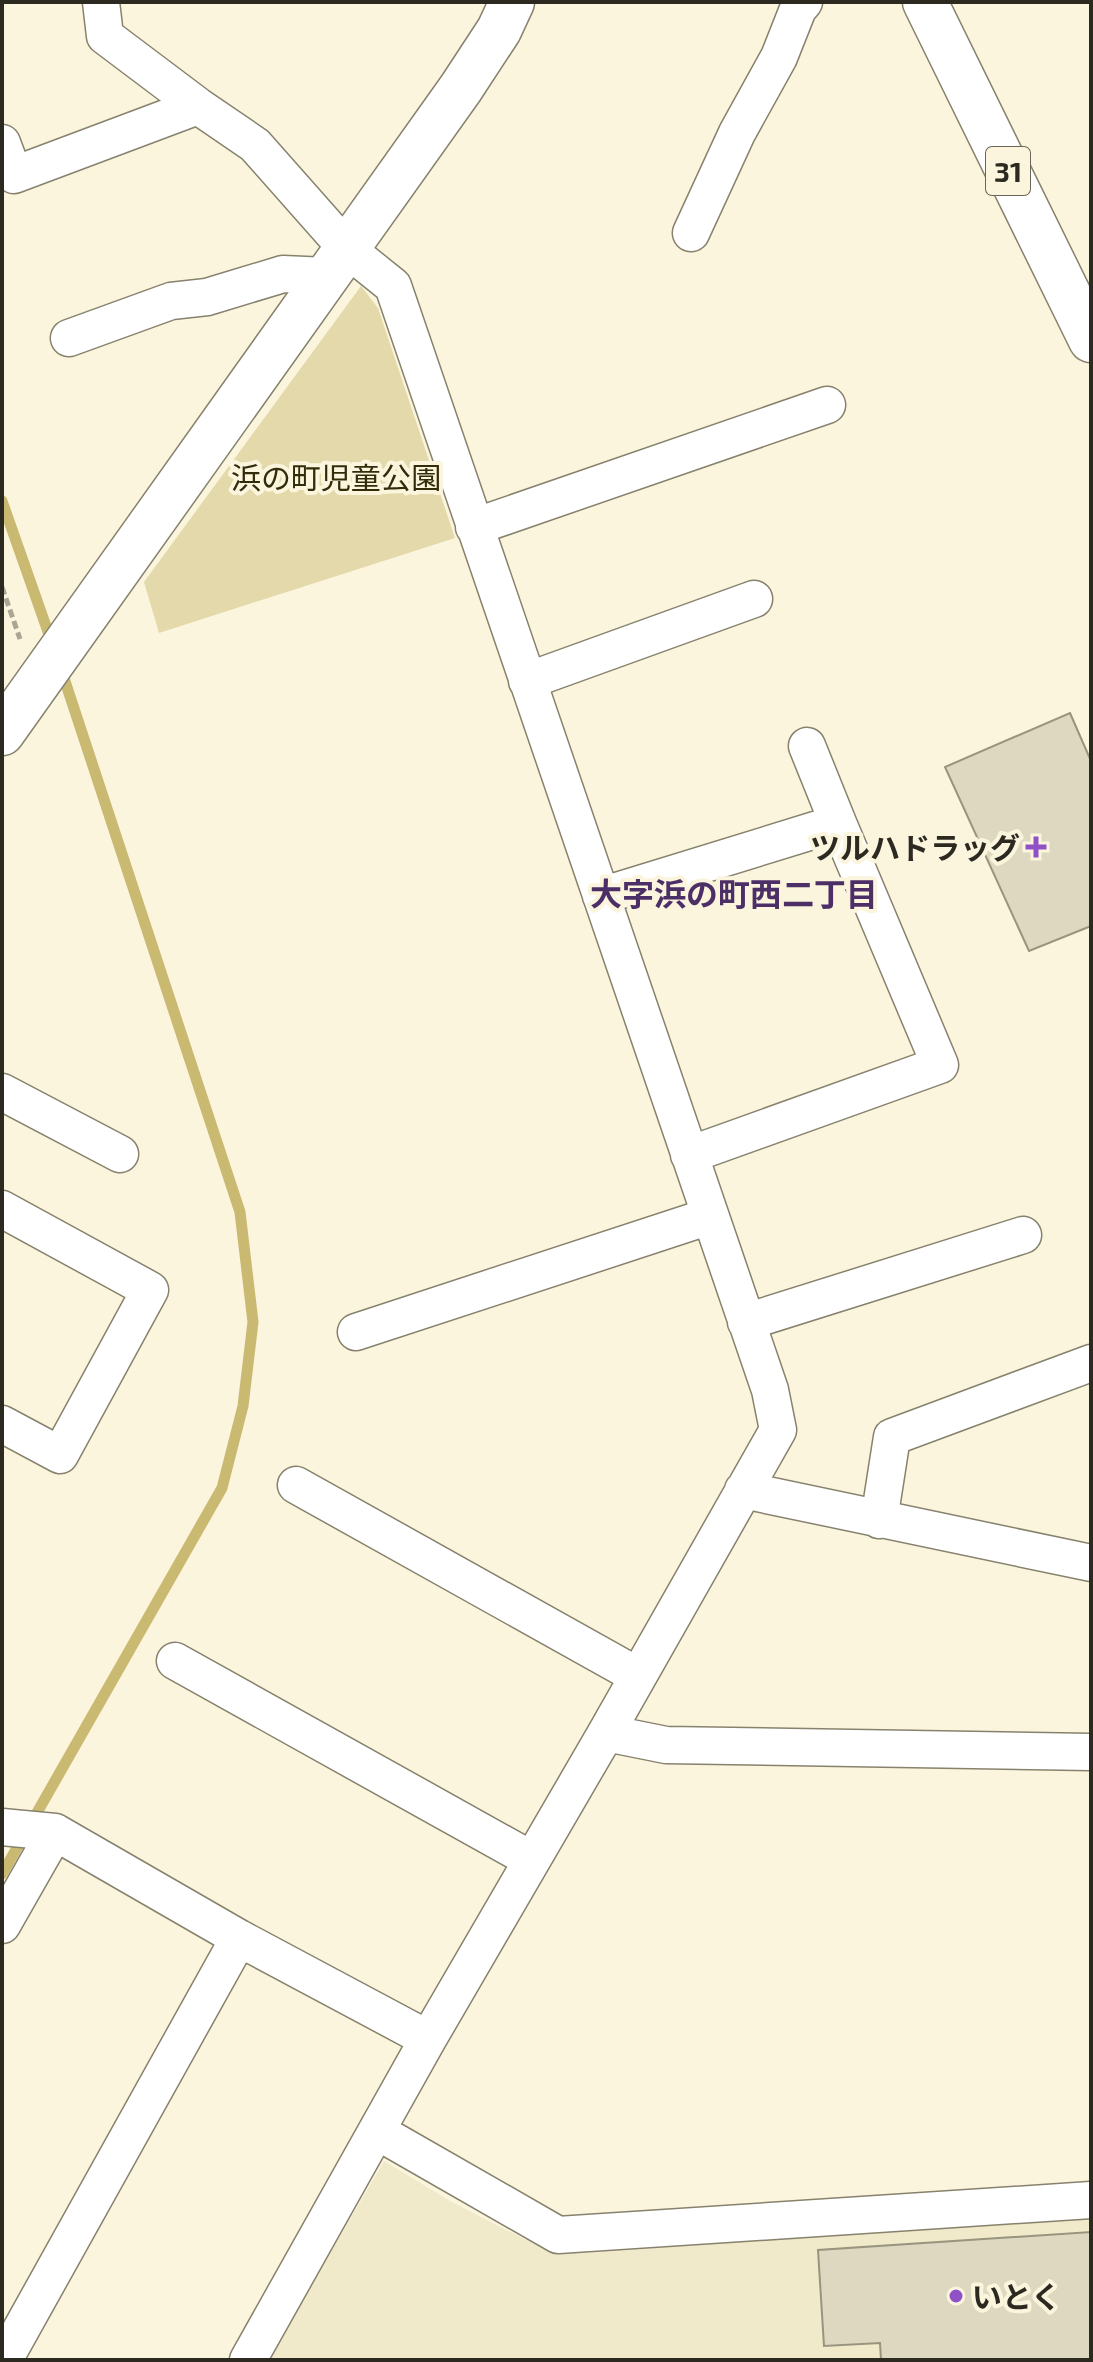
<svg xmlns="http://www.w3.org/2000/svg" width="1093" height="2362" viewBox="0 0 1093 2362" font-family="'Exo 2','Noto Sans JP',sans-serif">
<rect width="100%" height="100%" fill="#fbf5de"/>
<path fill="#f0e9ca" d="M384,2161L450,2201L551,2253H587L1091,2217V2360H268Z"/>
<path fill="#e4d9ab" d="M361,286L378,308L455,538L159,633L144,582Z"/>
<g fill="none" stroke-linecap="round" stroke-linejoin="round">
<path stroke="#cab971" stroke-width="11" d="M2,501L53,646
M2,1874L222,1488L243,1406L253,1322L240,1212L61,669"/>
</g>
<path fill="#ded8c1" stroke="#99947e" stroke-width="2" d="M1070,713L1091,761V926L1029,951L945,767Z
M1091,2232V2360H881L880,2343L824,2346L818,2250Z"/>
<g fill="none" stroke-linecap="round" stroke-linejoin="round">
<g stroke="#87826d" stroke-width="39">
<path id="street" d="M101,2L105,36L198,106L255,145L347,249L393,286L770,1390L778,1430L606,1733L428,2039L248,2360
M2,143L14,175L198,106
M691,233L737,133L779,57L798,9L804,2
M69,338L171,301L207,297L283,274L327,276
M474,527L827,405
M527,681L754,599
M807,746L838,823
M601,896L838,823L940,1065L689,1155
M2,1092L120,1154
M2,1209L150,1290L60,1455L2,1424
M746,1322L1023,1235
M356,1332L710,1216
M296,1485L638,1676
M743,1490L1091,1563
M879,1520L892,1437L1091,1363
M175,1661L532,1860
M606,1733L666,1745L1091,1752
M2,1827L55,1832L239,1938L428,2039
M2,1925L55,1832
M394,2141L558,2235L1091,2200
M4,2360L239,1938"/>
</g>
<g stroke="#87826d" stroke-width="47">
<path id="secondary" d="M2,733L461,88L499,30L512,2"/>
</g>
<g stroke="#87826d" stroke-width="47">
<path id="primary" d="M925,2L1091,340"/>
</g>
<path stroke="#aaa594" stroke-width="5" stroke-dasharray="8 4" stroke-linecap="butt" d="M2,587L20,639"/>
<use href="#street" stroke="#fff" stroke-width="36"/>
<use href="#secondary" stroke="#fff" stroke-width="44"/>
<use href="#primary" stroke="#fff" stroke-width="44"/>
</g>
<g fill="#9051c7" stroke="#fbf5de" stroke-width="3">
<path d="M1032 835h8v8h8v8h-8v8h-8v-8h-8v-8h8z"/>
<circle cx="956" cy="2296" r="8"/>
</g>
<g text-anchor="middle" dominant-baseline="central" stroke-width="8" stroke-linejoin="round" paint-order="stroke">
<rect fill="#fbf5de" stroke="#6a665a" stroke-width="2" x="986" y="147" width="44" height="48" rx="6"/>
<g font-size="28" font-weight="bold" fill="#2c2921">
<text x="1008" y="171">31</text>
</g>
<g font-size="30" fill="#332c0b" stroke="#fbf5de">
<text x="336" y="477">浜の町児童公園</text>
</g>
<g font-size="30" font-weight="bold" fill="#2c2921" stroke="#fbf5de" text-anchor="end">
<text x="1020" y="847">ツルハドラッグ</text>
<text x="972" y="2296" text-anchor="start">いとく</text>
</g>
<g font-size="32" font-weight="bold" fill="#4d2f68" stroke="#fbf5de">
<text x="734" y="893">大字浜の町西二丁目</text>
</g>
</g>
<rect width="1093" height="2362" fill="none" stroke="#2c2921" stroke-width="8"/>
</svg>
